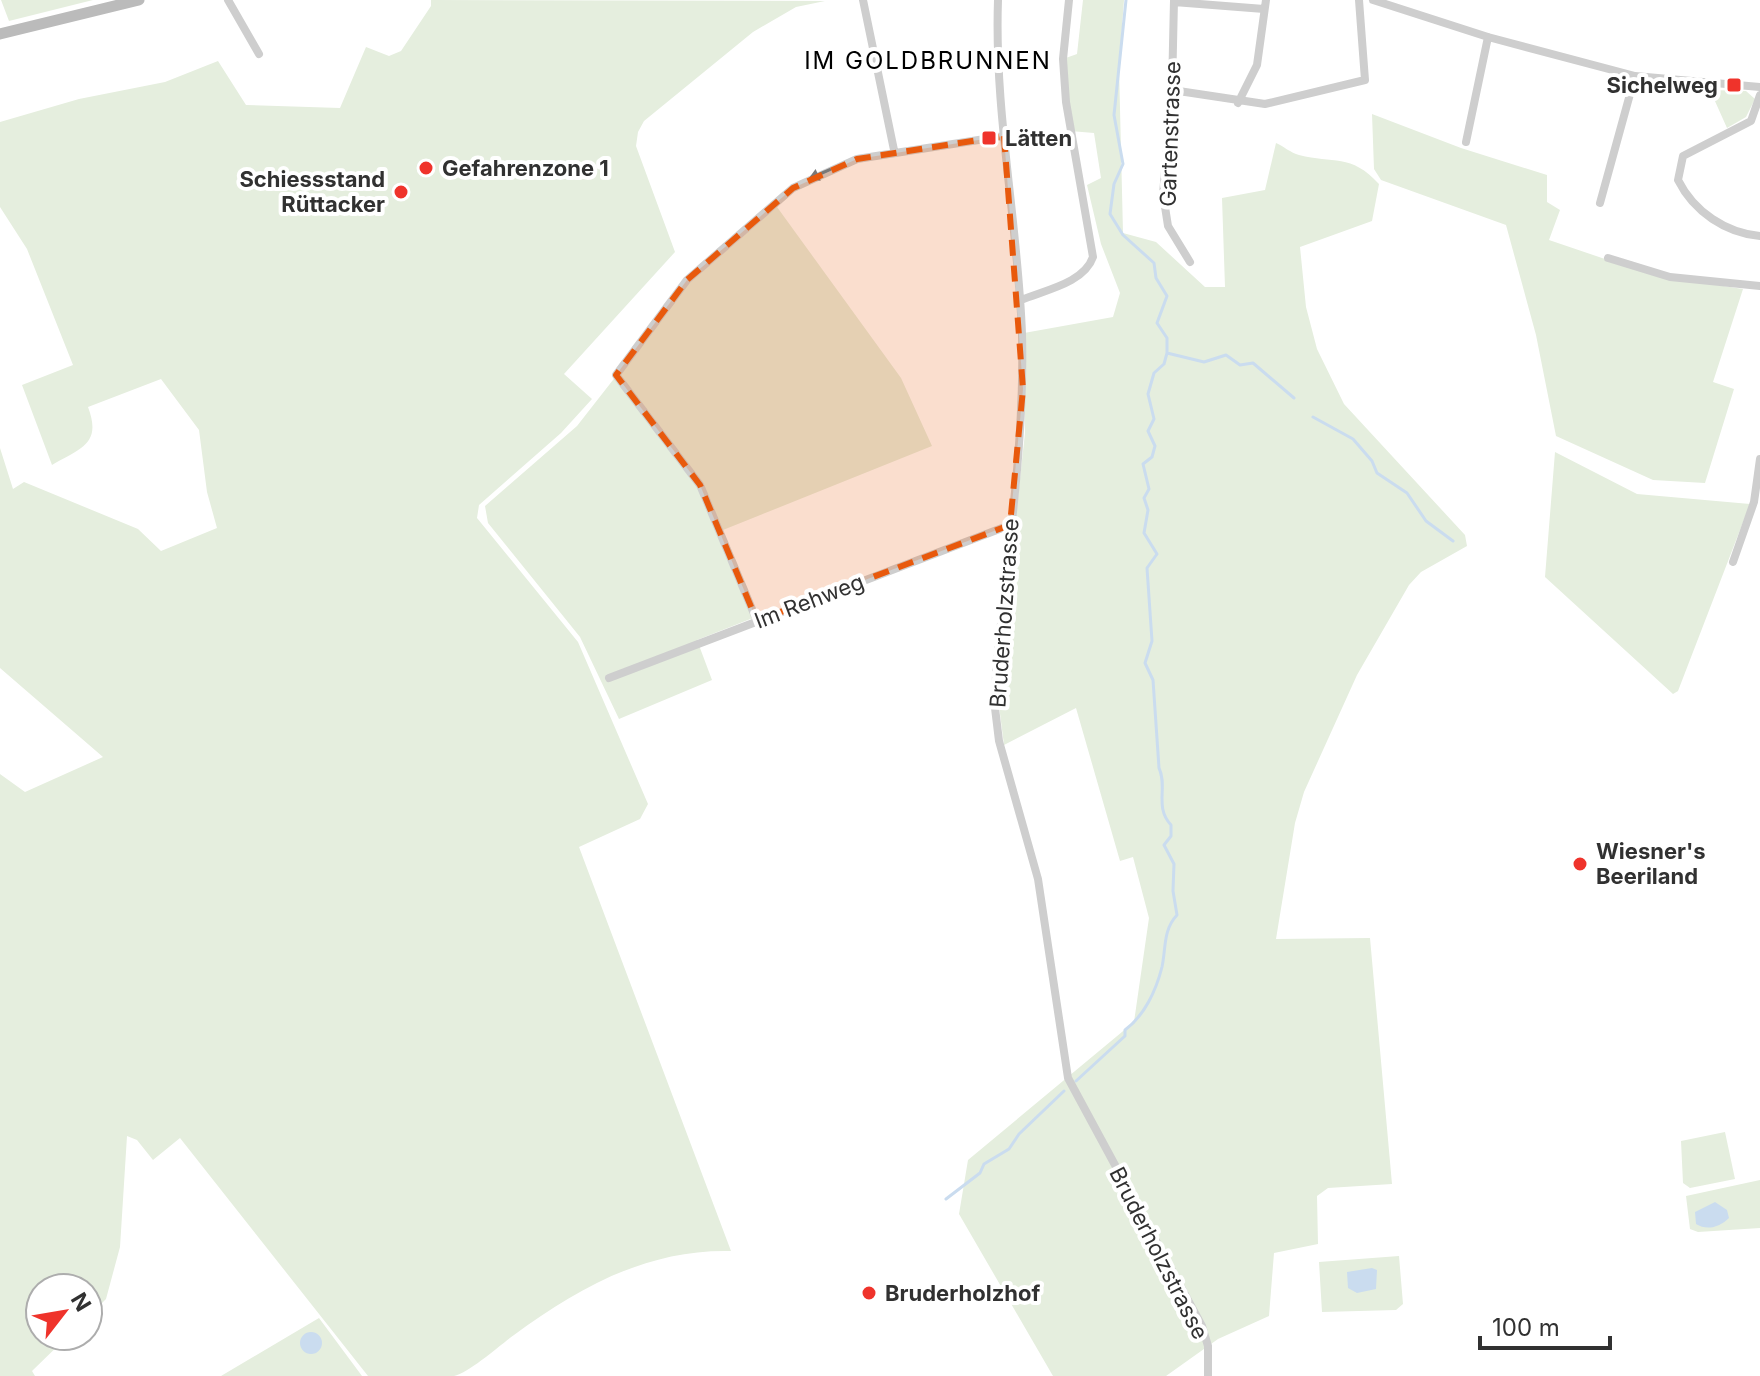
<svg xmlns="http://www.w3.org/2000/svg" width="1760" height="1376" viewBox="0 0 1760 1376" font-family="Inter,sans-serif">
<rect width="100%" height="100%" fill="#fff"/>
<path fill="#e5eede" d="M1,0H93L9,21Z
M431,0L825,1L796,7L753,32L644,121L638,132L636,146L675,252L564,374L592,399L561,433L479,505L477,518L578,642L648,804L640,819L579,847L731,1251C648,1249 579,1287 514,1335C500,1345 469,1373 454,1376C427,1376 395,1376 368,1376L180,1138L153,1160L137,1140L127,1136L120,1247L106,1299L88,1317V1288H40V1336H68L32,1371L35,1376H0V774L25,792L103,757L0,668V448L13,489L24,482L138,529L161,551L217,528L207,492L199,430L161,379L88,407C102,444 81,448 52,465L22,385L73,365L27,249L0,207V122L79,99L165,82L218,61L246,105L340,108L366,47L389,56L401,51L431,6Z
M1083,0H1124L1119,67L1123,233L1156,242L1205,287H1225L1222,198L1265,190L1276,143C1283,146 1291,153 1299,155C1333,164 1351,153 1379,184L1372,221L1300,247L1306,307L1317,349L1344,404L1465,535L1467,546L1421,572L1409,585L1357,675L1304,792L1295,823L1276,939L1370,938L1392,1184L1328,1188L1317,1196L1318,1244L1274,1253L1269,1316L1218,1339L1166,1376H1053L959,1214L968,1160L1134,1022L1149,918L1133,857L1120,861L1076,708L1004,745L997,690L1025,433L1024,333L1113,317L1120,293L1101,244L1087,185L1101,178L1094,133L1070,131L1063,59L1077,54Z
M1710,90L1746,91L1755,99L1746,117L1727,128Z
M1372,114L1461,148L1547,175V202L1560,210L1549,240L1652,275L1743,289L1713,382L1734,389L1705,483L1653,480L1556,436L1536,335L1506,225L1381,180L1374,169Z
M777,207L901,378L932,446L718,532L753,618L697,640L712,680L619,719L580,637L488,523L485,506L577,426L688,284Z
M1555,452L1637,494L1750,504L1678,691L1673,694L1545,577Z
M1725,1132L1735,1179L1690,1188L1683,1183L1681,1141Z
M1760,1180V1228L1698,1232L1690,1229L1686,1196Z
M1399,1256L1403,1304L1396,1310L1322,1312L1319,1262Z
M319,1318L362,1376H221Z"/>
<path fill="#cadcef" d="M1715,1202L1727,1210L1729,1218C1720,1227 1707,1231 1696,1224L1695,1212Z
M1372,1268L1377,1270L1376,1289L1357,1293L1348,1288L1347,1272Z
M300 1343a11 11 0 1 1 22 0a11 11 0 1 1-22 0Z"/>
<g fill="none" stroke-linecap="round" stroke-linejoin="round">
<path stroke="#cadcef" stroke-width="3" d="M1167,353L1204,362L1226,355L1240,365L1253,363L1294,398
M1313,417L1353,439L1372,461L1377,473L1407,493L1426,521L1453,541
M1076,1081L1125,1036V1030C1144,1016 1156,991 1162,967C1166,948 1163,930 1177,915L1173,891L1174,864L1164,845L1171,836V825C1154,807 1168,787 1159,768L1153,680L1145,663L1152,641L1147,568L1157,554L1144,533L1148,510L1144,498L1149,489L1143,464L1152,457L1155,446L1148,431L1154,419L1148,394L1154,373L1164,364L1167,353V338L1157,323L1167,296L1156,278L1154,263L1123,235L1110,214L1114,184L1123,164L1114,115L1126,0
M946,1199L980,1173L984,1164L1009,1149L1019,1134L1064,1091"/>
<path stroke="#cecece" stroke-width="8" d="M228,0L259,54
M863,0L894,150
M998,0C994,112 1018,222 1022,334C1025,447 1006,561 996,674L995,708L999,741L1038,879L1068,1078L1202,1326L1208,1346V1376
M1174,0L1172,90L1163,194L1168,226L1190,262
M1373,0L1488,37L1635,76L1760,87
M1174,2L1264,9
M1172,90L1265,104L1365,80L1359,0
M1760,95L1751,121L1683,156L1678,180C1694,212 1726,233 1760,236
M1238,103L1257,65L1266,0
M1466,142L1488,37
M1600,203L1635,76
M1608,258L1670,277L1760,286
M1021,300C1045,290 1084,283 1093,257L1066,102L1063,59L1069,0
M1733,562L1754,502L1760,459
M757,621L700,485L616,375L687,280L793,188L857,159L1004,136
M609,678L1010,525"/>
<path stroke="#bbb" stroke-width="11" d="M0,34L139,0"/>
</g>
<defs><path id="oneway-solid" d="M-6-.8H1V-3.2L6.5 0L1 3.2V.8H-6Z" transform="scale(2)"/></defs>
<use fill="#787878" href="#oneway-solid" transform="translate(820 174) rotate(156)"/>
<path fill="#e8590c" fill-opacity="0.2" stroke="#e8590c" stroke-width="6" stroke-dasharray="16 10" stroke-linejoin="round" d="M1004,136L1023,389L1010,525L757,621L700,485L616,375L687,280L793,188L857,159Z"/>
<g fill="#ef332b" stroke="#fff" stroke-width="3">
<rect x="1726" y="77" width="16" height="16" rx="4"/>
<rect x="981" y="130" width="16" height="16" rx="4"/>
<circle cx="426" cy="168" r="8"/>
<circle cx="401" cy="192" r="8"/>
<circle cx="1580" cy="864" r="8"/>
<circle cx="869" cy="1293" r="8"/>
</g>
<g text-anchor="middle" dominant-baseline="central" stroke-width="8" stroke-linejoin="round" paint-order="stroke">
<g font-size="22" font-weight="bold" fill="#313131" stroke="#fff" text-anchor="start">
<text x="1718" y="85" text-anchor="end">Sichelweg</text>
<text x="1005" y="138">Lätten</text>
<text x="442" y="168">Gefahrenzone 1</text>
<text x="385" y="179" text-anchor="end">Schiessstand<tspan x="385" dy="25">Rüttacker</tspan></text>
<text x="1596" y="851">Wiesner's<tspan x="1596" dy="25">Beeriland</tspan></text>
<text x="885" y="1293">Bruderholzhof</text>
</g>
<g font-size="22" fill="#313131" stroke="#fff">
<text transform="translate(1170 134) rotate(-88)">Gartenstrasse</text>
<text transform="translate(809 601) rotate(-21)">Im Rehweg</text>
<text transform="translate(1004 613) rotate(-86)">Bruderholzstrasse</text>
<text transform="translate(1159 1253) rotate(63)">Bruderholzstrasse</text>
</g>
<g font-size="24" letter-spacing="2" fill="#000" stroke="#fff">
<text x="928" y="60">IM GOLDBRUNNEN</text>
</g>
</g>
<g transform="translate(64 1312) rotate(59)"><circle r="38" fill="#ffffff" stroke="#adadad" stroke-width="2"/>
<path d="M0-6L14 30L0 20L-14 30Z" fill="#ef332b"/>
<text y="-12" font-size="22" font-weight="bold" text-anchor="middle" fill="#313131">N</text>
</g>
<path d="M1480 1336v12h130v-12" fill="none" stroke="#313131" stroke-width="4"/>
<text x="1492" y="1336" font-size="24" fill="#313131" stroke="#ffffff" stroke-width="6" paint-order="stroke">100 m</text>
</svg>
